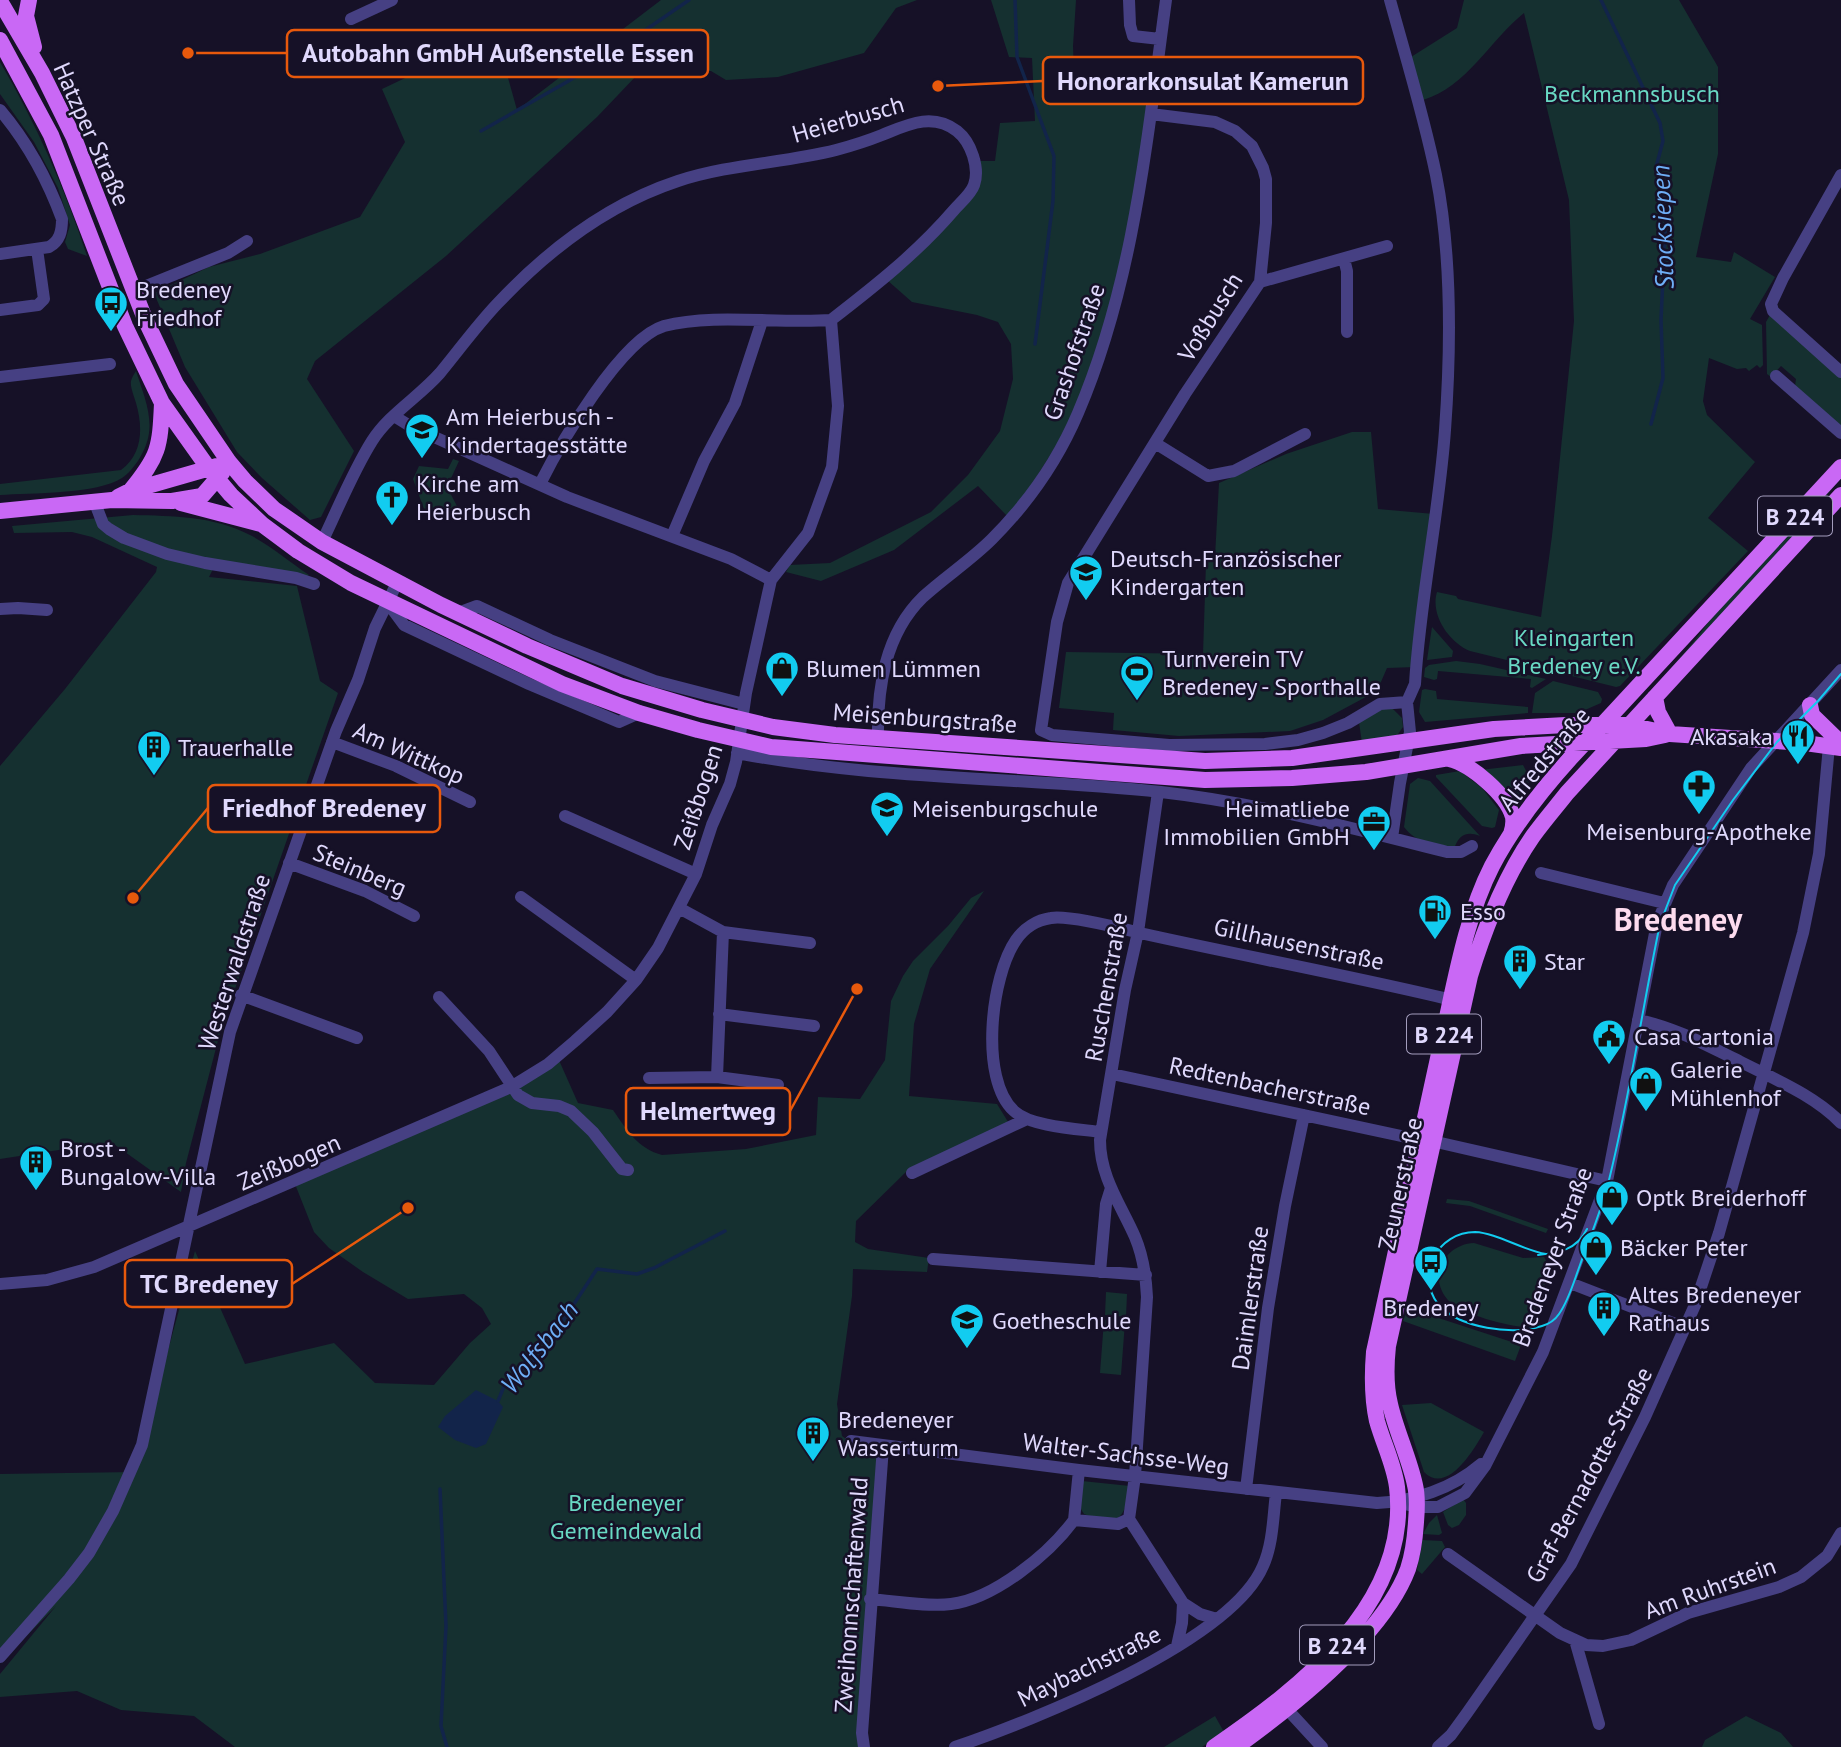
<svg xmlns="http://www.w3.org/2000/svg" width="1841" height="1747" viewBox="0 0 1841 1747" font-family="'PT Sans',sans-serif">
<rect width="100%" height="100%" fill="#161127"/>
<path fill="#153030" d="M661,0H917L896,8L864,53L778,77L726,80L711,71L638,74L597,117L446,256L315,361L307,379L354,451L321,517L310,520L262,478L237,452L185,367L154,293L209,267L260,254L360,217L405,142L382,89L496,35L517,110Z
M991,0H1076L1073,46L1075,103L1150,105L1121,275L1076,414L1010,519L978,486L894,550L821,581L786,572L790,565L830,563L931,512L968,475L1000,431L1013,379L1011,344L998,322L977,315L912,302L887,280L975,188L977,161H995L1000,123L1035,121L1032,58L1009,57Z
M1464,0H1679L1718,67V154L1696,257L1731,262L1734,252L1775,277L1750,319L1762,325L1763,365L1760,368L1757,365L1749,371L1746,368L1737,369L1709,358L1703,401L1707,415L1755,462L1708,518L1748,551L1620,686L1616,687L1470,651C1449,642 1430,615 1437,592L1456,596L1458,599L1541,617L1552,536L1574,321L1569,200L1524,13C1489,41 1468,86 1423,100L1411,57L1457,28Z
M0,62C36,123 65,189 87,256L68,249L65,242L70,225L58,188L34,142L0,94Z
M1770,315L1841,378V427L1795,386L1796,379L1781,366L1771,377L1767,374L1766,322Z
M136,371C142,390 152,413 149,433C147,449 135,469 122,478C98,494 30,493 0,495V484L121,470C143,454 143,427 136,403C134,396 130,387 131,381C132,377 134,374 136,371Z
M1352,432H1371L1378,509L1434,514L1416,667L1387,668L1377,691L1323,720L1290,731L1179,736L1113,730L1114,713L1059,708L1066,652L1203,654L1206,563L1215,557L1219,483L1286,454Z
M453,459L459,461L447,487L458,508L442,516L424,509L413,479L419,466L448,469Z
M1841,478L1789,540L1655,686L1692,644L1716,612Z
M133,515C172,516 214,516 250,535C271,546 290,562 309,575L306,577L216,563L209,577L297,586L320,681L338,693L221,1029L186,1163L181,1192L111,1142L0,1159V766L65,689L156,572L157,567L92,537L72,532L14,533L12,526Z
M1432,627L1453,651L1452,657L1427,660Z
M1456,661L1480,664L1546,679L1532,688L1530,687L1531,679L1438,671L1437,679L1434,680L1424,677L1425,668L1429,665Z
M1553,681L1598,692L1602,699L1601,703L1578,713H1532L1535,693Z
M1425,689L1436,691L1437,699L1528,707V713L1425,722L1419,712L1422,690Z
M1392,708L1402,718L1403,727L1396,737L1362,743L1359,722L1380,709Z
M1523,765L1531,780L1512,803L1480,770Z
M1460,771L1482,788L1499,810L1495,827L1492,828L1482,826L1436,777V775Z
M1418,778L1430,781L1480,836C1466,830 1458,836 1454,849C1436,845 1416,843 1404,827L1410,784Z
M984,891L930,969L914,1024L909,1096L997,1104L1010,1125L909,1169L856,1221L855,1242L868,1249L929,1258L927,1272L853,1269L852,1296L837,1404L842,1436L850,1442L881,1448L862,1747H235L194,1716L121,1710L77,1691L0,1697V1674L56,1606L0,1663V1474L135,1472L195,1251L245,1364L334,1343L375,1383L434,1385L470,1343L491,1324L482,1308L464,1294L408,1299L363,1272L329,1248L314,1232L295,1184L558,1058L578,1103L613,1110C627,1130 637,1148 662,1155L746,1149L816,1135L818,1097L860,1099L885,1060L891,1001L903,976L913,961L948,926L971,898Z
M1447,1199L1469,1201L1548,1229L1546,1233L1470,1206L1446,1203Z
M1474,1243L1523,1258L1544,1257L1551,1269L1528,1327C1509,1327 1465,1315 1450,1302C1426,1279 1444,1244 1474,1243Z
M1106,1292L1127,1294L1126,1317L1105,1315Z
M1408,1308L1521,1345L1515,1361L1403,1321Z
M1104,1320L1125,1322L1121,1375L1100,1373Z
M1431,1403L1484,1432C1475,1448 1447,1496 1424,1472L1402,1405Z
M1082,1481L1130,1486C1124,1520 1120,1527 1084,1514L1079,1506Z
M1463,1499L1466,1503V1515L1459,1525L1452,1528L1448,1525L1443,1512Z
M1437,1515L1442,1533L1439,1535L1423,1534L1429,1523Z
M1422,1540L1442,1541L1445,1547L1422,1574L1417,1570Z
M1215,1716L1224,1732L1202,1747H1164Z
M1746,1716L1781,1733L1793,1747H1702L1705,1740Z"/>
<path fill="#12244a" d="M476,1390L498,1401L503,1407L486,1444L476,1448L455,1440L438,1427L445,1416Z"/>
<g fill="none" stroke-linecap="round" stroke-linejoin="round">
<path stroke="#12244a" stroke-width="3.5" d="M1015,0L1017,57L1054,156L1053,201L1035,344
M1601,0L1660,123L1663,141L1656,167L1666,213L1661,320L1663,378L1651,424
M481,131L586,71L689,0
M498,1401L505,1384L539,1357L597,1269L637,1274L654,1268L725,1231
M440,1489L446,1626L441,1726L447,1747"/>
<path stroke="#464083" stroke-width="12" d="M1129,0L1130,25L1133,36L1160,39
M1390,0C1406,58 1424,116 1436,175C1452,256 1451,348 1445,430C1439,515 1420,599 1415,684L1407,702L1410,732L1400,783L1392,838
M351,19L392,0
M0,110C28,143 47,178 62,219C62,231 60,241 49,247L0,254
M1151,114L1215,122L1235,131L1252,146L1263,168L1266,179V223L1260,282L1185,394L1068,583L1057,622L1041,730L1052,735L1169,745L1265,744L1298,740L1323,733L1348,723L1380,704L1407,702
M1841,175L1783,278L1771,304L1773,311L1841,372
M1344,259L1347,271V332
M1260,282L1387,246
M146,286L228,253L247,241
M0,310L38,305L44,299L37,249
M1776,376L1841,433
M0,377L110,364
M394,416L410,426L567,497L731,559L771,580
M1155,443L1208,476L1234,471L1305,434
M540,484C560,444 621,339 664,326C714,313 778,324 831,320
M95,503L103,524L109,529L124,538L167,554L205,563L296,578L314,584
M672,536L704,461L735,403L762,321
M387,602L404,625L529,684L619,722L639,713
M0,609L18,608L47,610
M458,613L477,606L550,640L655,681L744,704
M878,739C877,688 885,634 923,597C945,577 971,560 992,539C1028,503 1058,460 1078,413C1134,282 1147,139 1166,0
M332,742L396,766L470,802
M737,753C876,780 1020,777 1161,792C1258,803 1352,828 1447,852H1461L1472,846
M565,816L696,874
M289,863L365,891L414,916
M1541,873L1664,903
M521,897L636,980
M679,908L723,932L810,943
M241,995L357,1038
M439,997L489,1051L518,1095L532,1103L559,1106L571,1111L593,1132L622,1169L628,1170
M719,1014L814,1026
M1638,1020C1674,1027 1706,1045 1739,1061C1774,1079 1814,1095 1841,1123
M1112,1074L1420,1140
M717,1077L723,932
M649,1078L717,1077L778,1085
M1101,1132C1079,1129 1031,1127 1014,1111C979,1079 991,976 1016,940C1024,928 1037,920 1051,918C1069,915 1120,928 1140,933C1243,956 1348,975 1452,1000
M1432,1141L1607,1181
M912,1173L1027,1119
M933,1259L1146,1275
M1100,1272L1106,1204L1111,1188
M1570,1283L1686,1328
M0,1284L47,1280L94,1267L511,1087L548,1064L575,1041L607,1012L636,980L658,948L696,874L712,825L730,784L736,762L746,693L771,580L808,533L832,467L838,406L831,320C875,286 917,253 954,210C960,203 971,194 974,185C980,168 971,142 957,131C932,112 907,125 882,135C867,141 851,146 836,150C784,163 730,164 678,181C608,204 548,250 498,303C477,325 459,350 440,373C419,397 389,414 372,441C352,473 338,509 322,542
M851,1441L1079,1470L1377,1503C1414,1501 1452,1489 1481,1464
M1079,1470L1074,1520L1118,1524L1129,1519L1135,1476L1147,1297C1146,1276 1143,1256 1135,1237C1121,1205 1100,1177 1100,1140L1125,990L1138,932L1158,792
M1246,1489L1268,1308L1285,1206L1304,1115
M1397,1502L1417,1507H1438L1465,1493L1485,1466L1543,1352L1607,1181L1657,923L1673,885L1751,768L1841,670
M1129,1519L1183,1603L1200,1614L1217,1619
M1448,1554L1560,1633L1586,1645L1603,1646L1631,1640L1688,1613L1779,1587L1801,1577L1827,1556L1841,1533
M870,1599C896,1601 925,1607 951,1604C994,1599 1049,1554 1074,1520
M1575,1640L1599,1724
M1177,1646L1182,1623L1183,1603
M0,1657L69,1579L89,1553L113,1511L142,1445L230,1032L336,731L358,680L375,628L397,583
M1286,1708L1322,1747
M864,1747L862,1733L883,1447
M955,1747C1032,1721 1231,1642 1263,1566C1273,1544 1273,1517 1276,1493
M1438,1747L1451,1735L1467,1713L1571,1564L1645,1417L1695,1305L1719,1233L1803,933L1819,854L1829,746"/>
<path stroke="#c968f5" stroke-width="16" d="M29,0L26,16L34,47
M0,1L42,73L74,138L145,319L176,384L229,462L245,481L274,509L322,542L441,605L527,646L622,686L702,710L773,727L835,735L1205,761L1292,758L1494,729L1566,725H1629L1670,734L1805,743L1841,748
M0,40L51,135L125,326L162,403L209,469L231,495L263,525L298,551L351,583L562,684L639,713L698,730L771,747L1205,780L1292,778L1366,772L1521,746L1646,739L1665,735
M130,491C159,456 160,448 162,403
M118,497L130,491L217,466
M181,503L261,524
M0,511L112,500L172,501L202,496L222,473
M1655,697L1658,712L1670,734
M1810,705L1812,715L1841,743
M1449,759C1471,764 1507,795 1513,817C1514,823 1513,828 1511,834
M1214,1747C1300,1688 1411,1604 1397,1487C1394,1464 1383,1443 1377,1421C1372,1398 1372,1376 1374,1352C1396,1248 1419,1144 1442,1040C1455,983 1465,919 1492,866C1520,813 1561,766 1603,724L1841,467
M1236,1747C1293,1706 1383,1636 1408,1569C1413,1554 1415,1538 1416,1522C1417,1510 1418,1497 1415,1485C1409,1457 1396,1431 1390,1404C1385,1384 1386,1365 1388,1346L1470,976C1485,927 1504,878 1533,836C1544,821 1556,807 1567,793L1841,495"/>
<path stroke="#12ccf0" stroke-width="2" d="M1546,1254C1522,1250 1497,1233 1475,1232C1438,1232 1415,1274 1438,1304C1458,1328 1514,1336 1542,1326C1549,1324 1555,1320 1559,1314C1569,1300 1574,1281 1580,1265C1590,1237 1602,1209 1609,1180C1630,1096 1642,1009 1660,924L1675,885L1733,800L1777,742L1818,701L1841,674
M1538,1255C1558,1253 1577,1250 1587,1229"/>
</g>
<defs>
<g id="bus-pin" transform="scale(1.75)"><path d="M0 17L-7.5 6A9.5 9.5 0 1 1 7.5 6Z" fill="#12ccf0" stroke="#161127"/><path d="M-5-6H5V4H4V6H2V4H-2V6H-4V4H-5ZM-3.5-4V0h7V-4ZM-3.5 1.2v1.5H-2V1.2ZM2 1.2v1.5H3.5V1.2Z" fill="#111"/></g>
<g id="school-pin" transform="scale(1.75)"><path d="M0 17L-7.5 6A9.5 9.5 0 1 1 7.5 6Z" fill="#12ccf0" stroke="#161127"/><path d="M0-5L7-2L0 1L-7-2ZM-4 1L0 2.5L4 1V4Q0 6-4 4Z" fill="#111"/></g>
<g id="church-pin" transform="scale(1.75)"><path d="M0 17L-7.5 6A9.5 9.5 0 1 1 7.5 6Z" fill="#12ccf0" stroke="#161127"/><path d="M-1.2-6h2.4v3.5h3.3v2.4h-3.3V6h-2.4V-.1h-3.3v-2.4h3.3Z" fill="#111"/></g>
<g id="shop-pin" transform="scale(1.75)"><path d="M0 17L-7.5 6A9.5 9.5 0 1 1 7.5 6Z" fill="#12ccf0" stroke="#161127"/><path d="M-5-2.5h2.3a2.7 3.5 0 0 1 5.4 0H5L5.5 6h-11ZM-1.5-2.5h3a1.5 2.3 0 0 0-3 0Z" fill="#111"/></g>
<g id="stadium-pin" transform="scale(1.75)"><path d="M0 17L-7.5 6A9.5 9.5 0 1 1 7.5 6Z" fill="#12ccf0" stroke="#161127"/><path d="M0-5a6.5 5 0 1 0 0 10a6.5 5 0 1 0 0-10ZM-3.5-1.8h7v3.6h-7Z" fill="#111"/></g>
<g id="restaurant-pin" transform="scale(1.75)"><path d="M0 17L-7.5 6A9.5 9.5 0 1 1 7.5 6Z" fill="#12ccf0" stroke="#161127"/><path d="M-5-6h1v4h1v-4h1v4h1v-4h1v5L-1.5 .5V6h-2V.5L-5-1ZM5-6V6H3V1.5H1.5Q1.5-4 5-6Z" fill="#111"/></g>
<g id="building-pin" transform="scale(1.75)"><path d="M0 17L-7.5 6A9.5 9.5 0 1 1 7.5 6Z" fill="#12ccf0" stroke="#161127"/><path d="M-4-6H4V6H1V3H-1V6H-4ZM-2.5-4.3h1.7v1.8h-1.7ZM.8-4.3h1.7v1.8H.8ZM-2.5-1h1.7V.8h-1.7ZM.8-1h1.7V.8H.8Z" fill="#111"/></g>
<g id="pharmacy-pin" transform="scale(1.75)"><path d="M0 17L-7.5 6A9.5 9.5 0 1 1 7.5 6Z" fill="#12ccf0" stroke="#161127"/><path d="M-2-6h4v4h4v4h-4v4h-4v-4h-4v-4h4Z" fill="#111"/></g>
<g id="office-pin" transform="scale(1.75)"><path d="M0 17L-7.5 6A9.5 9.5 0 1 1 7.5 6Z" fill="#12ccf0" stroke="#161127"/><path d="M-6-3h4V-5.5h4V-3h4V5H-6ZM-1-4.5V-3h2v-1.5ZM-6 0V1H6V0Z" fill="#111"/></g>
<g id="fuel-pin" transform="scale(1.75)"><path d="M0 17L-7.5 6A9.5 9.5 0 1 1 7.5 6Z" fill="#12ccf0" stroke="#161127"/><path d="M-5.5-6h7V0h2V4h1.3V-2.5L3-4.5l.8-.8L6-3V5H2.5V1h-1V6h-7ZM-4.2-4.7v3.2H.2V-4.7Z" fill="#111"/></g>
<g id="civic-pin" transform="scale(1.75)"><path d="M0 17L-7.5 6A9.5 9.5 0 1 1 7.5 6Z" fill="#12ccf0" stroke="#161127"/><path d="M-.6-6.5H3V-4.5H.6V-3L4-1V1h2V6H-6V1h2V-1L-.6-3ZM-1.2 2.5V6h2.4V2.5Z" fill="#111"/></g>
</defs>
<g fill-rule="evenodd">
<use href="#bus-pin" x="111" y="303"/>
<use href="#school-pin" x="422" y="430"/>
<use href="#church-pin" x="392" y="497"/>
<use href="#school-pin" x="1086" y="572"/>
<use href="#shop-pin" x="782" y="668"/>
<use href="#stadium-pin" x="1137" y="672"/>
<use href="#restaurant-pin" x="1798" y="736"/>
<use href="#building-pin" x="154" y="747"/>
<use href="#pharmacy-pin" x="1699" y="786"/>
<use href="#school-pin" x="887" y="808"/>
<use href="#office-pin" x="1374" y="822"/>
<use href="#fuel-pin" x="1435" y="911"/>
<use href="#building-pin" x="1520" y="961"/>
<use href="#civic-pin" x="1609" y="1036"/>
<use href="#shop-pin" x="1646" y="1083"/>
<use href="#building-pin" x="36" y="1162"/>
<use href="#shop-pin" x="1612" y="1197"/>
<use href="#shop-pin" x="1596" y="1247"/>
<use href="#bus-pin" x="1431" y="1262"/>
<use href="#building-pin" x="1604" y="1308"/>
<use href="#school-pin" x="967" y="1320"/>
<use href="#building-pin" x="813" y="1433"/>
</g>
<g text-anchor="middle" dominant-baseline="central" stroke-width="5" stroke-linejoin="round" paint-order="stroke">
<g fill="#161127" stroke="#a39dbd" stroke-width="2">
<rect x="1758" y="496.5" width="74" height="39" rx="5"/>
<rect x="1407" y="1014.5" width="74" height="39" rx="5"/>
<rect x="1300" y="1625.5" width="74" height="39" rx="5"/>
</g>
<g font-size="23" font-weight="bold" fill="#e0d9fd">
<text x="1795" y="516">B 224</text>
<text x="1444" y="1034">B 224</text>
<text x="1337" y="1645">B 224</text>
</g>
<g font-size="24" fill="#69d9c4" stroke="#161127">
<text x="1632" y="93">Beckmannsbusch</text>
<text x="1574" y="637">Kleingarten<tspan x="1574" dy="28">Bredeney e.V.</tspan></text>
<text x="626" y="1502">Bredeneyer<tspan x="626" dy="28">Gemeindewald</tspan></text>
</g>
<g font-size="24" fill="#e0d9fd" stroke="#161127">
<text transform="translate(848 119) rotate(-16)">Heierbusch</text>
<text transform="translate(92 134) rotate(66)">Hatzper Straße</text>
<text transform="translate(1210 317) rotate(-58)">Voßbusch</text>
<text transform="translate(1074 352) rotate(-71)">Grashofstraße</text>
<text transform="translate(925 718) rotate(4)">Meisenburgstraße</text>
<text transform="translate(409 753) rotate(24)">Am Wittkop</text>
<text transform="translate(1544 759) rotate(-50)">Alfredstraße</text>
<text transform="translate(698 797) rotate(-72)">Zeißbogen</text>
<text transform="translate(360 870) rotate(23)">Steinberg</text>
<text transform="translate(1299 944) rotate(12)">Gillhausenstraße</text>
<text transform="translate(234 962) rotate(-72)">Westerwaldstraße</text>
<text transform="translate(1106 987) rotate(-80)">Ruschenstraße</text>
<text transform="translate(1270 1086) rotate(12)">Redtenbacherstraße</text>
<text transform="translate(289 1162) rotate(-23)">Zeißbogen</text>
<text transform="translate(1400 1184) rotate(-78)">Zeunerstraße</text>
<text transform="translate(1552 1257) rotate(-70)">Bredeneyer Straße</text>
<text transform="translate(1250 1298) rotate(-82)">Daimlerstraße</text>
<text transform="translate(1126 1454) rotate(7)">Walter-Sachsse-Weg</text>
<text transform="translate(1589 1475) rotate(-62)">Graf-Bernadotte-Straße</text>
<text transform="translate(1710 1588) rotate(-20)">Am Ruhrstein</text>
<text transform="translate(851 1595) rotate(-86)">Zweihonnschaftenwald</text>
<text transform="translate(1089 1666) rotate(-26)">Maybachstraße</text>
</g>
<g font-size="24" fill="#e0d9fd" stroke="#161127" text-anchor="start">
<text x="136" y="289">Bredeney<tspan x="136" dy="28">Friedhof</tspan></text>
<text x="446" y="416">Am Heierbusch -<tspan x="446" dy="28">Kindertagesstätte</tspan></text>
<text x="416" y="483">Kirche am<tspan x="416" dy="28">Heierbusch</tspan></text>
<text x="1110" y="558">Deutsch-Französischer<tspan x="1110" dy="28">Kindergarten</tspan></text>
<text x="1162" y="658">Turnverein TV<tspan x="1162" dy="28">Bredeney - Sporthalle</tspan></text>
<text x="806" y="668">Blumen Lümmen</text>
<text x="1773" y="736" text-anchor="end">Akasaka</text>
<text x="178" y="747">Trauerhalle</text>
<text x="912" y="808">Meisenburgschule</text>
<text x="1350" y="808" text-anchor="end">Heimatliebe<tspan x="1350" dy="28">Immobilien GmbH</tspan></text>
<text x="1699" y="831" text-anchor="middle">Meisenburg-Apotheke</text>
<text x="1460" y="911">Esso</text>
<text x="1544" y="961">Star</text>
<text x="1634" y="1036">Casa Cartonia</text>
<text x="1670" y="1069">Galerie<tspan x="1670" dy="28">Mühlenhof</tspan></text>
<text x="60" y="1148">Brost -<tspan x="60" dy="28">Bungalow-Villa</tspan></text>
<text x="1636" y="1197">Optk Breiderhoff</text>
<text x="1620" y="1247">Bäcker Peter</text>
<text x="1628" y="1294">Altes Bredeneyer<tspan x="1628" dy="28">Rathaus</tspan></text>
<text x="1431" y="1307" text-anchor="middle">Bredeney</text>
<text x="992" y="1320">Goetheschule</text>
<text x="838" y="1419">Bredeneyer<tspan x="838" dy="28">Wasserturm</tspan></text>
</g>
<g font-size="26" font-style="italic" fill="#6eaef6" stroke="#161127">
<text transform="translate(1662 227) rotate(-92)">Stocksiepen</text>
<text transform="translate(539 1347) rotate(-52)">Wolfsbach</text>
</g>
<g font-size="32" font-weight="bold" fill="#fddbee" stroke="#161127">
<text x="1678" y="919">Bredeney</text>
</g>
</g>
<path fill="none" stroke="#e8590c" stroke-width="2.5" d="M188 53L287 53M938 86L1043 81M133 898L208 808M857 989L790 1111M408 1208L292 1284"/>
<g fill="#e8590c" stroke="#161127" stroke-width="2.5">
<circle cx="188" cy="53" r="7"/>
<circle cx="938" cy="86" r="7"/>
<circle cx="133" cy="898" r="7"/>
<circle cx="857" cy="989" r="7"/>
<circle cx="408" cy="1208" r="7"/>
</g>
<g fill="#161127" stroke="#e8590c" stroke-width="2.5">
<rect x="287" y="30" width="421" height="47" rx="7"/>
<rect x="1043" y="57" width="320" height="47" rx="7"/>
<rect x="208" y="785" width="232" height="47" rx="7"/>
<rect x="626" y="1088" width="164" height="47" rx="7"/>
<rect x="125" y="1260" width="167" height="47" rx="7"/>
</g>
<g font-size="26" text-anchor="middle" font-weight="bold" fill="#e0d9fd">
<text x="498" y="62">Autobahn GmbH Außenstelle Essen</text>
<text x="1203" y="90">Honorarkonsulat Kamerun</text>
<text x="324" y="817">Friedhof Bredeney</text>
<text x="708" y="1120">Helmertweg</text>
<text x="209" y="1293">TC Bredeney</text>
</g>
</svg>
